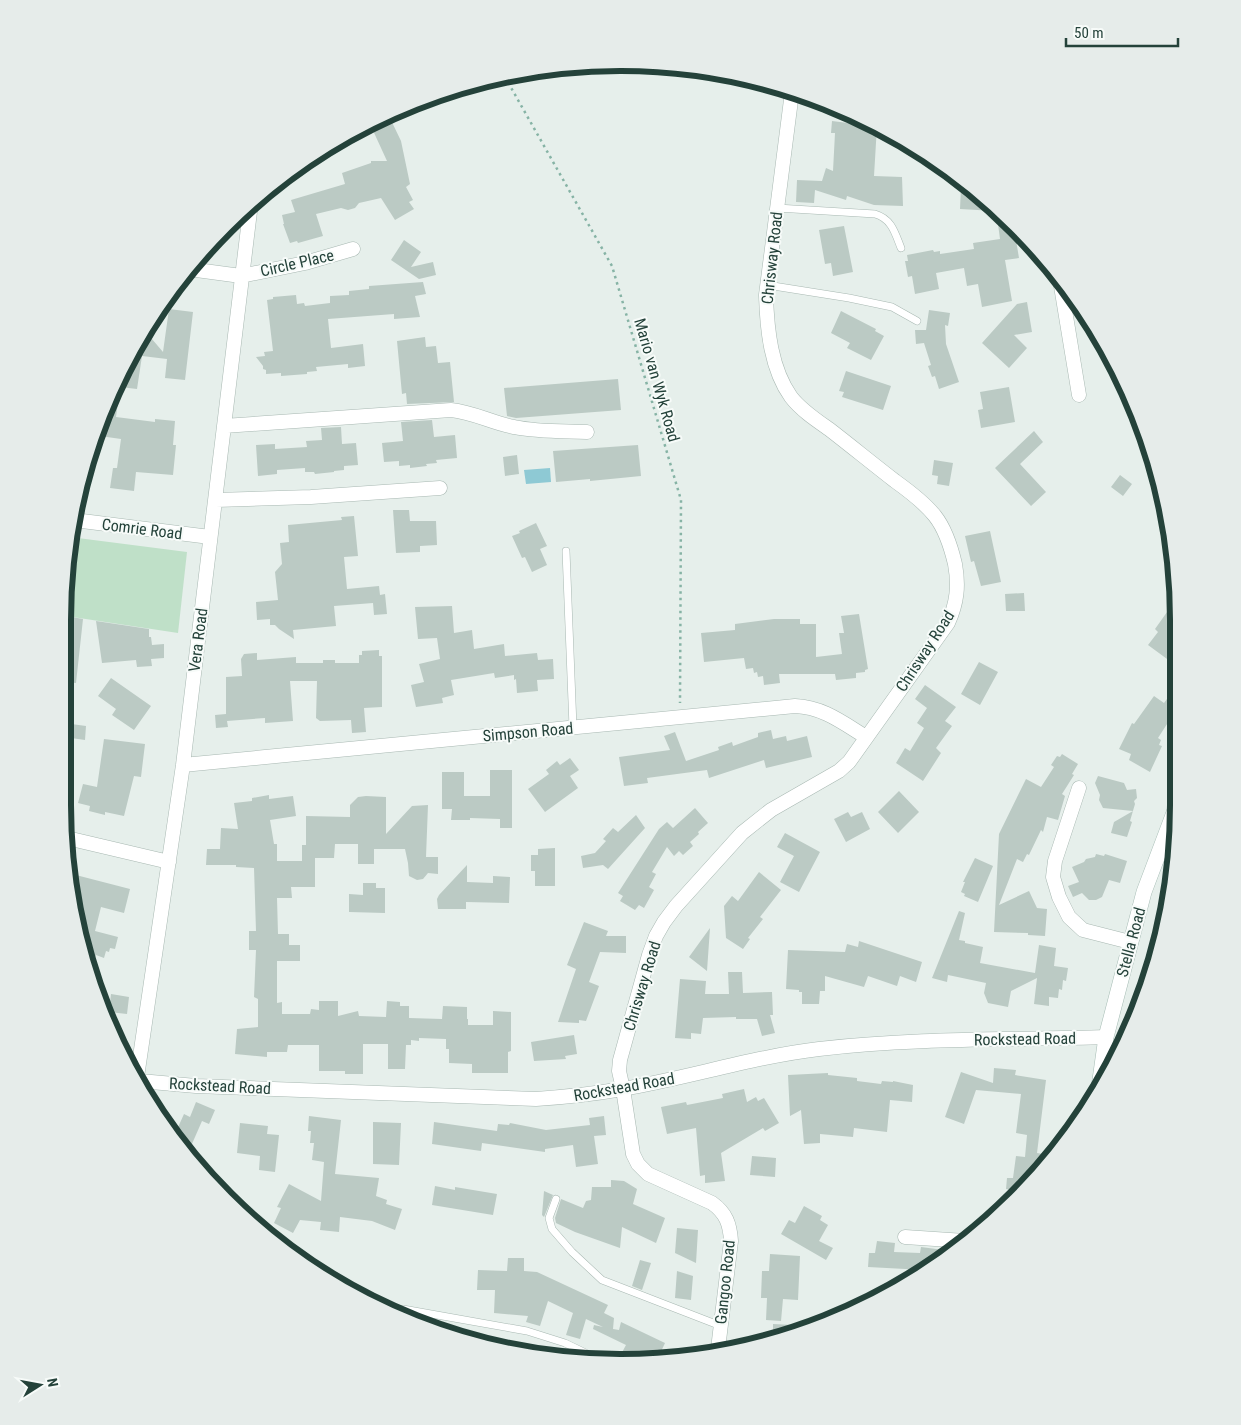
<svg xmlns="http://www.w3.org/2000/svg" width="1241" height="1425" viewBox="0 0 1241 1425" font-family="'Roboto Condensed',sans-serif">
<rect width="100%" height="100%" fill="#e6efeb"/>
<path fill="#bfe0c8" d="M70,537L187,552L178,633L66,616L67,547Z"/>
<path fill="#8ec9d4" d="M550,468L551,482L526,484L524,470Z"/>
<path fill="#bbcac4" d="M849,113L868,120L877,126L874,176L902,177L903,206L874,205L847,196L846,200L815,190L814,203L796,202L797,180L822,181L826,168L833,171L835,133H831L832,121L848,123Z
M389,116L401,141L410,184L406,187L413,200L409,202L414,209L395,220L381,198L359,203L355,208L348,210L341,208L316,214L323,236L298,243L297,241L290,243L283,224H284L282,215L295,212L291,200L345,184L342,173L371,163V161H387L370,124Z
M961,187H970L995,211L960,209Z
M1008,222L1014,228L1019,258L1005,260L1012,301L982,307L978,284L967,286L964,268L936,273L939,289L915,294L912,276L908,277L905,261H908L907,255L933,250L934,252L940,251V254L974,249L973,243L1000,239L998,224Z
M844,226L853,272L833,276L831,263L825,264L819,230Z
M404,240L421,252L411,267L433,262L436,275L419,279L391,260Z
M423,282L426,294L415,296L420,317L394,319V314L328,319L331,348L363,344L365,366L348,368V364L316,367L317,371L307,372V374L281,376V373L266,374V370L263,369V366L256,357L265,356L264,352L273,351L267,300L273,299V297L296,295L297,304L304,303L305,306L330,303V296L349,295V291L369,289V286Z
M1027,302L1032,332L1014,335L1027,348L1009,368L982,343L1017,304Z
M169,309L193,312L185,380L165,378L167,359L142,356L137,389L120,387L116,417L155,422V419L175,421L173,445H176L173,475L136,472L134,491L110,488L113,468H117L121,439L100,436L103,414L120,373L146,332L163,352Z
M929,310L950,313L948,326L945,325L946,344L959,382L939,389L935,376L932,377L928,366L931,365L924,343L916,344L915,330H926Z
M841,311L876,329L875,331L884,336L871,360L847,348L850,343L831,333Z
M425,337L426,347L436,346L438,363L450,362L454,402L407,404L406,393L402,394L397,341Z
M846,371L891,386L883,410L842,397L844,392L839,391Z
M618,379L621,410L516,418L507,416L504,388Z
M1009,387L1015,422L981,428L978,410L983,409L980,392Z
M432,420L434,437L455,435L457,458L436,460L437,463L426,464L427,466L410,468V465L399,466V461L384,462L382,443L403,441L401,422Z
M341,427L342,444L356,443L358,465L344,466V470L334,471V472L315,474L314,472H305V468L277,470V474L258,476L256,445L275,444V449L307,447L306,441L322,440L321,428Z
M1034,431L1043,442L1020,464L1046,492L1031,506L995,468Z
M638,445L641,476L590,481V479L556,482L553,451Z
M517,455L519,474L505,476L503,457Z
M934,460L953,463L949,486L937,484L938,476L932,475Z
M1120,475L1132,484L1123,496L1111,487Z
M393,510H409L410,521H436L437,545L420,546V552L396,553Z
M354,516L358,556L344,557L347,589L379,586L380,595L385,594L387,614L374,615L373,603L334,606L336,626L293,630L294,639L279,629L275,625H270V619L257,620L256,602L278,600L275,572L282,564L280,543L289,542L288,525L342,520L341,517Z
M536,523L547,546L540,549L547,565L532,572L525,557L522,558L512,536L520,533L519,531Z
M990,531L1001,582L981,586L974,561L971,562L965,536Z
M1024,593L1025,611H1006L1005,594Z
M1177,598V606L1178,667L1148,645L1158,632L1155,629Z
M452,606L454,633L472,630L474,649L504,644L505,656L537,653L538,660L553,659L554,679L537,680L538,691L517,693L516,679L514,680V675L495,678L494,673L451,680L454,695L442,698L443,703L416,707L411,685L424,682L419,664L440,659L437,638L418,639L415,607Z
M859,614L868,669L865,670V672L856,673V678L836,680L835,674H779L780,683L764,685L763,676L758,677L757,672L754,673L753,668L746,669L744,658L704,662L701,633L735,630V624L774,619H800V624H816V657L842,654L839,633H844L841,616Z
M66,616L83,619L76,683L65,682Z
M96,621L149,629V637H151L152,645L164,644V658L151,659L152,666L137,667L136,660L102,663Z
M379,650V656H382V707L364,708L366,732L352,733L351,720L320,721L316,718L317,681H290L293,721L265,723V718L227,721L228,727L216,728L215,715L226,714V677L242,676L241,659L244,654L257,653V660L296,657V663H323V660H335V663H359V655H362V651Z
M979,662L998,672L980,705L961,694Z
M111,678L151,706L134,730L112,715L116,709L98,696Z
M1178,684V707L1158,738L1161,740L1159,745L1162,746L1150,772L1129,760L1131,754L1119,749L1132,723L1134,724L1154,696L1164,703Z
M925,685L956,707L945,721L952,726L936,748L941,753L923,781L896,763L905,748L910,751L924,728L917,723L927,708L915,699Z
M64,723L86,726L85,740L64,737Z
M771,730L773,739L786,736L787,741L807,736L812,757L766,768L764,760L709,778L707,770L647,778L648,783L624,786L619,757L670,750L664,736L675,732L686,761L719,750L718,747L732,742L733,746L758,737V733Z
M104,739L145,744L141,777L134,776L124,816L105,812V815L89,811L90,806L78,803L83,784L97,787Z
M1062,754L1078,764L1072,774L1074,775L1062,794L1065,796L1058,820L1047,817L1043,832L1041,830L1029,855L1027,854L1023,862L1017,859L999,905L1029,891L1037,908L1047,909L1045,936L1028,935V933L994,932L999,834L1026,779L1041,787L1054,767L1051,765L1057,756L1060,757Z
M570,758L579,770L570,776L578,788L545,812L528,789L549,774L546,770L557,761L560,765Z
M490,770H512V828H500V819L470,818V820H451L452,809H442V772H464V796H490Z
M1098,776L1124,783L1127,790L1136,789L1137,798L1134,801L1135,804L1130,821L1132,822L1127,837L1111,833L1114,822L1133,811L1103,808L1099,800L1100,795L1095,783Z
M899,791L919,812L898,833L878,812Z
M269,795V799L293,796L296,816L270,820L274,844H277V861H302V845H306V816L350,817V805L358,797L366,796L386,797V834L412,806L428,805L426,857H438V874L428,873L423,879L417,880L409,876L408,863L405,849H374V864H358V844H335L334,858H315V887H291L292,898H277L278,934H289V945H300V961H277V1003L282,1002V1014H310L311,1009L319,1010V1001H338V1016L358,1011L359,1016L386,1017L387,1001L400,1002V1006H409V1018L442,1019L443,1006L467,1007V1019H468V1025H493V1011L511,1012V1051L508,1052V1073H472V1064L449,1063V1049H446V1039L419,1038V1041L411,1040V1045H406L405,1069H388V1044H363V1074H345V1071H319V1045H288L287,1052H267V1057L235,1054L237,1029L258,1027V999L254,997L256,950H249V931H256L254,868L236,867V865H206L207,849H220L221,828L238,829L234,803L252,801V798Z
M695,808L708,823L698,832L699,834L690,842L693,846L683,855L679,851L674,856L667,847L652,872L656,874L649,887L654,890L644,908L639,905L635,910L620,901L623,896L618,893L659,829L667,822L673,828Z
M848,812L851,817L862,812L870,829L846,842L834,819Z
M636,815L645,828L608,869L603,865L583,868L581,856L595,853L606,841L603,839L613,828L618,832Z
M785,833L820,852L799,892L780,882L794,856L777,847Z
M555,848V886H535V871H531V855H538V849Z
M1096,854L1104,856L1105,854L1127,861L1120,883L1109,880L1102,897L1096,900H1089L1082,893L1073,897L1068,886L1079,882L1072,867L1084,862L1086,859L1095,857Z
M975,858L993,866L978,902L964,896L965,894L961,892L965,882H963Z
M467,865V882L493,883V876L510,877L509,903L466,902V909H438L437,899L439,895Z
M759,872L781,890L760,917L763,919L748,938L750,939L743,949L726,938L724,906L732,896L738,901Z
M72,874L130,889L124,913L101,907L95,931L118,937L115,949L110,948L109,952L106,951L104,958L96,955L95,959L84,956L81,949Z
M363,883H376V888H385V913L349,912V894L363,895Z
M959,911L965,913L959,940L965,941V943L983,947L980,963L1035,973L1039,945L1056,948L1054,966L1068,968L1066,981L1063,980L1062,990L1059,989L1058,998L1049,997V1006L1034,1004L1037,978L1011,991L1008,1007L988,1003L984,993L986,983L948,975L947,982L932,978Z
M584,922L608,931L606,936H626V953L600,952L589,982L599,986L586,1021L579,1020V1023L558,1022L576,969L567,965Z
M710,928L707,971L689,957Z
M859,941L922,962L916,982L900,976L897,986L868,976L864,987L825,976V991H820L819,1004H802V992H799V990L786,989L788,950L845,952L847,944L858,947Z
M728,972H742L743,993L772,992L773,1015H770L775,1033L762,1036L757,1019H736V1017L703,1018L701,1034L691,1033V1039L675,1038L680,979L706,981L705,994H729Z
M111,994L129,997L127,1014L109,1012Z
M574,1035L577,1054L565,1056L566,1059L534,1061L531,1042Z
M994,1068L1016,1070L1015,1075L1046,1080L1037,1153L1049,1155L1010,1199L1011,1190L1006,1189L1007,1178H1013L1016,1156L1025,1157L1027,1135L1016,1133L1021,1094L976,1090L964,1124L945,1117L961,1072L993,1083Z
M828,1073V1075L857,1078V1081L881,1084L882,1081L893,1082V1081L913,1085L912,1102L890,1100L887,1132L854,1128L853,1137L820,1134V1143L804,1144L801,1110L790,1116L788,1075Z
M744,1089L747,1102L756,1097L758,1101L764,1098L779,1123L765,1131L763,1128L721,1153L725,1181L705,1183V1175L700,1176L696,1128L667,1134L661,1107L686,1102L687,1105L723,1098L722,1094Z
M196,1102L215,1110L209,1124L202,1121L188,1153L175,1134L184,1114L190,1117Z
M309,1116L341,1120L335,1174L379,1178L376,1196L387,1200L386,1204L402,1209L395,1230L372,1221L340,1217L339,1232L320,1230L321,1222L300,1220L293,1233L274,1223L281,1208L277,1207L289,1184L321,1201L324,1162L312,1160L314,1143H310L311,1131H308Z
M604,1116L606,1135L594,1136L598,1164L576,1167L573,1145L545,1149V1152L482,1143L481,1151L432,1144L434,1122L497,1131L498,1124L509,1125L510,1123L546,1130L590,1125L589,1118Z
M373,1122L401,1123L399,1165L373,1164Z
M240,1123L268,1126L267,1134L279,1135L275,1172L259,1170L260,1156L237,1153Z
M752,1156L776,1158L775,1177L750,1175Z
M611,1180L624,1181L637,1189L633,1204L665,1218L656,1243L622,1227L620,1248L575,1232L556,1223L555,1218L561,1199L583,1208L586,1201L591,1200L592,1187H611Z
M435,1186L455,1190V1187L497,1194L493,1215L432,1205Z
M544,1191L553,1195L544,1217L542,1215Z
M804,1206L822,1216L820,1220L828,1225L819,1241L833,1248L826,1260L781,1234L789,1220L795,1223Z
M677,1228L698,1230L696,1263L675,1253Z
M877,1241L895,1243L894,1252L920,1253L921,1247L951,1251L924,1270L868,1267L869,1253H875Z
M770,1254L800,1256L798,1300L783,1299L781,1321L766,1320L767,1298H761L762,1271H769Z
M508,1258H524V1271L537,1272L608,1305L604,1313L614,1318L613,1329L619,1330L621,1322L665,1343L657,1360L642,1353L638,1361L618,1360L626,1345L593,1329L594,1325L603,1327L586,1319L580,1339L566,1335L573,1313L548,1301L540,1326L526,1322L528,1316L494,1313L495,1290H477L478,1270L507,1271Z
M640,1260L651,1263L642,1290L632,1286Z
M677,1271L693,1276L691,1300L675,1298Z
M773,1324L812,1326V1327L800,1333L773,1338Z"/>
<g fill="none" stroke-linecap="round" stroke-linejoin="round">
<g stroke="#a8b8b2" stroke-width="8">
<path id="lane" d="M777,208L875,214C892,219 895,233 901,248
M767,285L849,298L892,307L917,321
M566,551L573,727
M556,1199L549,1218L552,1229L572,1252L602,1280L721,1326
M403,1309L527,1331L565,1343L598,1359"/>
</g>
<g stroke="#a8b8b2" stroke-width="15">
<path id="street" d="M189,269L241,276L305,263L353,249
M1060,280L1079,395
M224,426L451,410C473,412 492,423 514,427C538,432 563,431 587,432
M216,500L311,497L440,488
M74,520L210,537
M183,765L795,706C823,707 843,723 866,737
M1079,788L1055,861L1053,877L1059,897L1069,917L1083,930L1130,942
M67,838L169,862
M137,1077L183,765L251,203
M140,1081L196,1086L536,1099C565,1097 594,1094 622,1089C688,1078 752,1057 819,1049C914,1038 1010,1040 1106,1037
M905,1237L965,1241
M718,1349L731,1241C730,1224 726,1213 712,1203L648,1174L638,1164L633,1154L623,1089L619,1071L620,1060L649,955L656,936L664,922L676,906L742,833L771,810L839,771L849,762L948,623C957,603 959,586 955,564C951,547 946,530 935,516C924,502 909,491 895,481C873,464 851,446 829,429C816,420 801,410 791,397C771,369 767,330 766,295L792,92"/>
</g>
<g stroke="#a4bbb3" stroke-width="16">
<path id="secondary" d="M1099,1087L1106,1037L1144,892L1178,802"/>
</g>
<path stroke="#86b3a5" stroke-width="2.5" stroke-dasharray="2.5 4" stroke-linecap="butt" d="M505,77L612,266L681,500L680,703"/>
<use href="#lane" stroke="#fff" stroke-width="7"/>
<use href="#street" stroke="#fff" stroke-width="14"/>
<use href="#secondary" stroke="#fff" stroke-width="15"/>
</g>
<g text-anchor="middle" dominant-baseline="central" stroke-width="4" stroke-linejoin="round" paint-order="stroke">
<g font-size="16" fill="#24423a" stroke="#f7fbf9">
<text transform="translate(772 258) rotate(-84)">Chrisway Road</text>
<text transform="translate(297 263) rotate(-13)">Circle Place</text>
<text transform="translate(657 380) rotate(74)">Mario van Wyk Road</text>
<text transform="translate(142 529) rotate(7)">Comrie Road</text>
<text transform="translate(198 640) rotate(-83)">Vera Road</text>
<text transform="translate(925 651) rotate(-57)">Chrisway Road</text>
<text transform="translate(528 732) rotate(-5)">Simpson Road</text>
<text transform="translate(1131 942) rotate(-75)">Stella Road</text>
<text transform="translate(642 986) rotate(-73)">Chrisway Road</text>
<text transform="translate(1025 1039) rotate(-1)">Rockstead Road</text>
<text transform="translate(220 1086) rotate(3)">Rockstead Road</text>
<text transform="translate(624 1087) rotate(-10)">Rockstead Road</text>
<text transform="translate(725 1282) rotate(-84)">Gangoo Road</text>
</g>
</g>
<path d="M0 0H1241V1425H0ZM620 71H621A549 549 0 0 1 1170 620V805A549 549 0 0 1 621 1354H620A549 549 0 0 1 71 805V620A549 549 0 0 1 620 71Z" fill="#e6ecea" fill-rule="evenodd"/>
<path fill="none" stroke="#24423a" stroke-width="6" d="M620 71H621A549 549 0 0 1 1170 620V805A549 549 0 0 1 621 1354H620A549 549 0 0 1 71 805V620A549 549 0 0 1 620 71Z"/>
<g transform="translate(40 1385) rotate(79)" stroke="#f7fbf9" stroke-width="4" paint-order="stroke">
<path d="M0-4L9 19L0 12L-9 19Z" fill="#24423a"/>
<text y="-8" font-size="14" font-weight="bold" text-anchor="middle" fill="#24423a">N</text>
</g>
<path d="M1066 38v8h112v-8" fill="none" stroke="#24423a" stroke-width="2.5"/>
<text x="1074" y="38" font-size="15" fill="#24423a" stroke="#f7fbf9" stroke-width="4" paint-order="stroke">50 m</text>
</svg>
